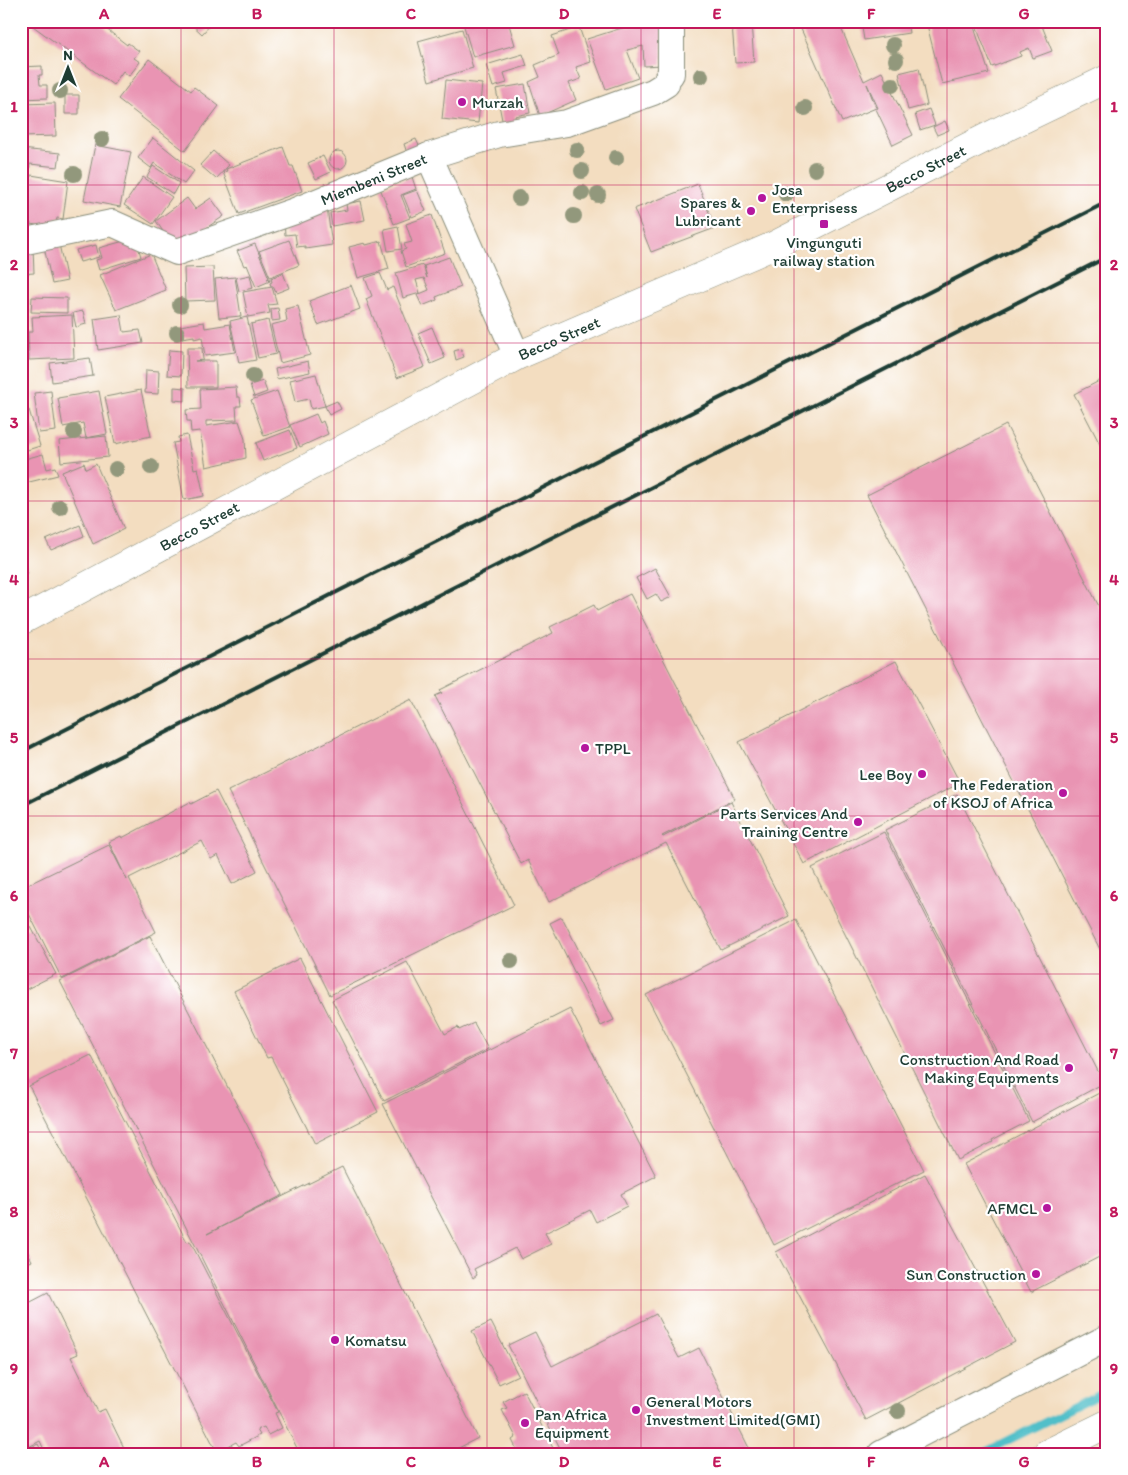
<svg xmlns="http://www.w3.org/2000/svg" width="1128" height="1475" viewBox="0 0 1128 1475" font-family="Itim,sans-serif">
<rect width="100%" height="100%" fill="#fff"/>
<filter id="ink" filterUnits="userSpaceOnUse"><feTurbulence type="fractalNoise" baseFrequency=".02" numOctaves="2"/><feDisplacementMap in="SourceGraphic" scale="10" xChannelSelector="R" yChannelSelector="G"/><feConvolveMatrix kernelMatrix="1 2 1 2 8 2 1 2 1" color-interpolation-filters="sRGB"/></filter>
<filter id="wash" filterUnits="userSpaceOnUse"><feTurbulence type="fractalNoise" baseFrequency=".0096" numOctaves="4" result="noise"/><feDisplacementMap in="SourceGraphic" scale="20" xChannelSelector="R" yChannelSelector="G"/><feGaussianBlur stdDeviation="1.12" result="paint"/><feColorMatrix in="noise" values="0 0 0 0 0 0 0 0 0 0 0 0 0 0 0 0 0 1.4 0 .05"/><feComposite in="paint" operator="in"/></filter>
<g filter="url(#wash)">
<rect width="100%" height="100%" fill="#f3ddc0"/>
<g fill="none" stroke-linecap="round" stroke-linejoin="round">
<path stroke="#51bfc9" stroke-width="8" d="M981,1454L1107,1391"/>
</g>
<g id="blocks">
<path fill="#e994b3" d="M37,21H96L127,45L128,43L139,51L134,58L140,62L129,76L123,71L113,85L33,26Z
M188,21H214L202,34Z
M470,21H508L515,45L473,57L463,23Z
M819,21H838L864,81L882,72L913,135L893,145L876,109L878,108L867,84L876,108L842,122L801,29Z
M861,21H907L909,33L864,40Z
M926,21H972L989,73L942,84Z
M974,21H1040L1052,51L1033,58L1029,48L1020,52L1021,56L992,67Z
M751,22L754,62L735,63L732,24Z
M662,23V65L644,66L643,46L627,50L638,78L606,89L587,39L625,27Z
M579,27L591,62L576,67L581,79L569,83L576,100L540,116L529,82L540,77L535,65L559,55L552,36Z
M462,29L473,68L429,81L418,41Z
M523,54L527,66L504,73L507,83L493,87L486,65Z
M149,59L191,91L194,87L219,106L185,151L118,99Z
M42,66V75H39L40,85H47V98L21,99V67Z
M919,68L927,105L908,110L899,73Z
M446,80L482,84L478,123L442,119Z
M525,84L530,113L515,116L516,122L503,125L496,89Z
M65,95H79V114H65Z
M55,103L56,136L21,137V104Z
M929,109L935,125L920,130L915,114Z
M945,121L949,130L937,135L933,127Z
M153,138L194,171L184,184L154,163L151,168L138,158Z
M416,139L420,148L407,153L404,144Z
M95,145L131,152L120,207L84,200Z
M283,147L290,166H293L302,191L239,214L223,172L227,171L226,169Z
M21,149L60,153L58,167L30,164L29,175H21Z
M329 160a9 9 0 1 1 18 0a9 9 0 1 1-18 0Z
M213,151L229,165L216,179L200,165Z
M323,156L331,172L316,179L308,163Z
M153,166L179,183L173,194L147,177Z
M31,175L68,181L63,219L57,218L55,228L24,223Z
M143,177L172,197L153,224L124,205Z
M412,177L416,189L401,195L410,218L394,224L380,188Z
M698,184L715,228L651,252L634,209Z
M417,190L426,211L412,217L403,195Z
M187,198L195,209L211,198L224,216L175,249L156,221Z
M361,201L365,220L332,226L330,213L347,210L346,204Z
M327,208L332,245L305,249V246L297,247L295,234L285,235L284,221Z
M432,215L445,253L406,267L401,251L406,249L404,244L412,242L406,224Z
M398,226L402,249L388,251L384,229Z
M131,239L133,247L138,246L141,257L99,270L96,260L102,258L99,248Z
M289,240L299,265L270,277L259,251Z
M381,241L389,269L358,278L349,247L365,243L366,245Z
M59,244L67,281L52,284L44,247Z
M255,244L269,278L267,279L269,278L270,281L256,287L247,265L244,266L237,251Z
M96,245L99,257L80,262L76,250Z
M33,248L34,273L21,274V249Z
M151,254L166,290L116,310L100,275Z
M449,257L461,287L436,297L437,300L422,306L417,295L429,290L424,278L416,280L420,293L403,298L396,273L423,265L427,278L424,266Z
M213,267L215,300L185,301L184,268Z
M283,273L289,288L276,293L273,286H271L270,283L272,282L271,278Z
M380,273L387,290L393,287L425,367L397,378L366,299L372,296L365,278Z
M250,275L253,288L239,291L236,278Z
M235,277L241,316L219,318L215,279Z
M351,285L360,309L318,325L309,301Z
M272,287L277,304L268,305L270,313L248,317L243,292Z
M32,297L67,298V313L31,312Z
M298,306L310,355L280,363L271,325L287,321L285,309Z
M278,308L280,320L272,321L271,309Z
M83,311L86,324L76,327L73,313Z
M72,315L74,358L29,360L28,332H33L32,317Z
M121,315L124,332L140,330L143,343L98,350L94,319Z
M247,317L256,360L239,363L230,321Z
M268,320L276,354L258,358L251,324Z
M204,322L205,328L230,324L235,352L205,356L202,337L194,339V336L182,338L180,326Z
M432,327L445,358L431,364L418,333Z
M21,346L25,369H21Z
M187,348H202L203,360L195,361H216V387H188Z
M461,349L464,357L456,360L454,351Z
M169,350L182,351L181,376L167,375Z
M90,358L93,376L52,382L50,363Z
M308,361L310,372L277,379L275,369Z
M146,370L159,371L158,394L145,393Z
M316,374L325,406L311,409L309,399L295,402L290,380Z
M1107,377V458L1074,394Z
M263,381L267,392L254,397L250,385Z
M174,387L185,388V401L174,400Z
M236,387L237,397H240L241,406H236L237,420L206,421V426L239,421L245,439L246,458L206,467L200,431L191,432L190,421H187L186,410L201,409L200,389Z
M141,390L151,436L115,444L105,397Z
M51,391L56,431L39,433L34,393Z
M99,391L107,434L86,438L83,423L63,427L58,398Z
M277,391L290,427L264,436L251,400Z
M337,401L341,409L329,415L325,406Z
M29,410L40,446L21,452V412Z
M316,414L320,423L323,421L328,434L300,447L290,425Z
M1006,425L1107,622V963L867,495Z
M290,430L297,448L263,461L256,443Z
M187,435L194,469L198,468L204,496L184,500L173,443L179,442L178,437Z
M106,436L108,457L61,462L59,441Z
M43,454L47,469L55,467L58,475L21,484V460Z
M84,463L86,469L96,464L124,529L93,544L62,472Z
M80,525L84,536L51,550L46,540Z
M21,556L28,573L21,576Z
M655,568L671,597L661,602L656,594L647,599L636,578Z
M630,594L735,799L662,836L663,837L731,802L789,916L721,950L666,843L549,902L528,860L521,864L435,696L442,693L440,690L553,633L550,627L594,605L597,611Z
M896,661L960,783L804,864L739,742Z
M411,700L514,905L330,995L228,791Z
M216,791L257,871L232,884L218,855L211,859L202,841L129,878L156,932L62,979L21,898V888L109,845L127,880L109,842L121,836L122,838L190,802L191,804Z
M957,794L1104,1083L1032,1122L885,830Z
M884,832L1029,1121L992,1140L993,1142L958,1160L812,868Z
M562,917L614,1020L601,1026L550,923Z
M796,920L924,1170L774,1245L646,995Z
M31,927L56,974L21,992V932Z
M150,936L283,1195L207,1234L342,1167L478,1438L447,1454H300L193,1241L60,981Z
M300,958L378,1112L315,1144L271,1057L267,1058L234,991Z
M407,962L445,1034L458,1027L459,1030L474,1023L488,1049L384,1101L332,1000Z
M570,1009L656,1176L621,1194L627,1206L596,1222L590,1210L545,1233L551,1244L521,1259L515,1248L474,1269L477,1275L473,1278L383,1104Z
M91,1055L187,1242L190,1241L278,1412L275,1413L282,1428L268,1435L264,1427L257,1430L260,1435L239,1446L236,1442L217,1452L29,1086Z
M1103,1091L1107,1097V1253L1031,1292L964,1164Z
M925,1174L1015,1342L866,1420L776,1252Z
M21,1238L32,1261L21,1266Z
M48,1293L78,1354L71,1357L98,1412L105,1409L127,1454H46L40,1441L23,1450L21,1447V1307Z
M656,1314L679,1358L699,1348L752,1454H563L508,1345L535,1332L552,1366Z
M491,1322L518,1375L499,1384L472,1331Z
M524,1391L556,1454H519L512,1440L516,1437L502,1410L507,1408L503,1402Z
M38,1444L43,1454H21V1452Z
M465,1447L469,1454H452Z"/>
</g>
</g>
<g filter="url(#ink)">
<use href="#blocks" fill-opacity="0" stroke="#898d7a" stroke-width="1"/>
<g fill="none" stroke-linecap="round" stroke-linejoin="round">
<g stroke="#898d7a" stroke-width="28">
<g id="minor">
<path d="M429,156L517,356"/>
<path id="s1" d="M21,242L112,223L177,252L295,211L429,156L499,134L567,123L653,92L666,84L667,79L671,74V21"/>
<path d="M881,1454L1107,1338"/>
</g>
</g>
<g stroke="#898d7a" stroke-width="29">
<g id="tertiary">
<path id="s2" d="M21,621L517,356L775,245L1007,127L1107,79"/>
</g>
</g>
<g stroke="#898d7a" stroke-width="29">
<path id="trunk" d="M1046,1454L1107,1424"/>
</g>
<path stroke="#898d7a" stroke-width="3" stroke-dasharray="4 4" stroke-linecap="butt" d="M1010,1454L1021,1448"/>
<use href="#minor" stroke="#fff" stroke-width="26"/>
<use href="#tertiary" stroke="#fff" stroke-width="28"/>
<use href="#trunk" stroke="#fff" stroke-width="28"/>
<path stroke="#1f3d34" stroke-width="4" d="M21,752L1107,202
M21,806L1107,257"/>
</g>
<g fill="#92987b">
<circle cx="893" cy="45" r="8"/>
<circle cx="896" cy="60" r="8"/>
<circle cx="701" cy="76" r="8"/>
<circle cx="892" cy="85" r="8"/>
<circle cx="60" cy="91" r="8"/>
<circle cx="805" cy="108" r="8"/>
<circle cx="102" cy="139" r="8"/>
<circle cx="577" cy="150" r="8"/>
<circle cx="616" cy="158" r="8"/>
<circle cx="815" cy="169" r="8"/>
<circle cx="582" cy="171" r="8"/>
<circle cx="74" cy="174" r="8"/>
<circle cx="582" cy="193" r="8"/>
<circle cx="786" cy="194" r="8"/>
<circle cx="598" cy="195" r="8"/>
<circle cx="519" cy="198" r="8"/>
<circle cx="574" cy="216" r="8"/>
<circle cx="180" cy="305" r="8"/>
<circle cx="177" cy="333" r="8"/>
<circle cx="253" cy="376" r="8"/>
<circle cx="74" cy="432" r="8"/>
<circle cx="151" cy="467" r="8"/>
<circle cx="116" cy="469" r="8"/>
<circle cx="60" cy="507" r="8"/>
<circle cx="511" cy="961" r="8"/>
<circle cx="898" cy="1411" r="8"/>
</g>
</g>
<path fill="none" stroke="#c2185b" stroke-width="1" stroke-opacity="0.55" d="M181,21V1454M334,21V1454M487,21V1454M641,21V1454M794,21V1454M947,21V1454M21,185H1107M21,343H1107M21,501H1107M21,659H1107M21,816H1107M21,974H1107M21,1132H1107M21,1290H1107"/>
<g fill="#b5179e" stroke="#fff" stroke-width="2">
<circle cx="462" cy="102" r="5"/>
<circle cx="762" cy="198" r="5"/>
<circle cx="751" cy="211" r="5"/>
<rect x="819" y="219" width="10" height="10" rx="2.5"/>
<circle cx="585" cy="748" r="5"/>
<circle cx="922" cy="774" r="5"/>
<circle cx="1063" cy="793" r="5"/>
<circle cx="858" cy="822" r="5"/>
<circle cx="1069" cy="1068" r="5"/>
<circle cx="1047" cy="1208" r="5"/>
<circle cx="1036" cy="1274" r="5"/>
<circle cx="335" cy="1340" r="5"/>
<circle cx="636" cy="1410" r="5"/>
<circle cx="525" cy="1423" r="5"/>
</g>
<g text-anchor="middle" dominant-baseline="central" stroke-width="4.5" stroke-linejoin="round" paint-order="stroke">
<g font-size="16" fill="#1f3d34" stroke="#fff" text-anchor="end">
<text x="472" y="102" text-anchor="start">Murzah</text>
<text x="772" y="189" text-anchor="start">Josa<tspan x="772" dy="18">Enterprisess</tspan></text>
<text x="741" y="202">Spares &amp;<tspan x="741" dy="18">Lubricant</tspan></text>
<text x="824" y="242" text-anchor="middle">Vingunguti<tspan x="824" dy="18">railway station</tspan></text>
<text x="595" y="748" text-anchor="start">TPPL</text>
<text x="912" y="774">Lee Boy</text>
<text x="1053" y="784">The Federation<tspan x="1053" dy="18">of KSOJ of Africa</tspan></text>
<text x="848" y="813">Parts Services And<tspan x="848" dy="18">Training Centre</tspan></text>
<text x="1059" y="1059">Construction And Road<tspan x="1059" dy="18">Making Equipments</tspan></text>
<text x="1037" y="1208">AFMCL</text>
<text x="1026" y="1274">Sun Construction</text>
<text x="345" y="1340" text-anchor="start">Komatsu</text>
<text x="646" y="1401" text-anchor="start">General Motors<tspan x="646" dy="18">Investment Limited(GMI)</tspan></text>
<text x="535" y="1414" text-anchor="start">Pan Africa<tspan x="535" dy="18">Equipment</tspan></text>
</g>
<g font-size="16" fill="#1f3d34" stroke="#fff">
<text stroke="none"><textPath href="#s2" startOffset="1012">Becco Street</textPath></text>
<text stroke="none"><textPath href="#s1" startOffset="374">Miembeni Street</textPath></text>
<text stroke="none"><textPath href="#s2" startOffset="608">Becco Street</textPath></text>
<text stroke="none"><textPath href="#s2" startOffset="202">Becco Street</textPath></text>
</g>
</g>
<rect width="1128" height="1475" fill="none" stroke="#fff" stroke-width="55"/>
<g transform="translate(68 68)" stroke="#ffffff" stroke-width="4" paint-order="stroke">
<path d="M0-4L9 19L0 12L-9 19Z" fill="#1f3d34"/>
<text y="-8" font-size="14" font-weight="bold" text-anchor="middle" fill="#1f3d34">N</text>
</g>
<rect x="28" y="28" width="1072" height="1420" fill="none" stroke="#c2185b" stroke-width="2"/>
<g font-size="16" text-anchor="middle" font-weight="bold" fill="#c2185b">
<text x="104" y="19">A</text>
<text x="257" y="19">B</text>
<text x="411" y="19">C</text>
<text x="564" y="19">D</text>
<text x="717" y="19">E</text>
<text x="871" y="19">F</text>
<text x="1024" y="19">G</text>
<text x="14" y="112">1</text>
<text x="1114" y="112">1</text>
<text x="14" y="270">2</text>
<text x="1114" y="270">2</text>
<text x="14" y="428">3</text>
<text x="1114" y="428">3</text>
<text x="14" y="585">4</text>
<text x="1114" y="585">4</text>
<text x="14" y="743">5</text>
<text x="1114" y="743">5</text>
<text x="14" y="901">6</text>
<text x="1114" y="901">6</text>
<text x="14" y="1059">7</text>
<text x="1114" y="1059">7</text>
<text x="14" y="1217">8</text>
<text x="1114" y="1217">8</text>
<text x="14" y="1374">9</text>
<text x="1114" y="1374">9</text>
<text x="104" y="1467">A</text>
<text x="257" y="1467">B</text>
<text x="411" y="1467">C</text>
<text x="564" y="1467">D</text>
<text x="717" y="1467">E</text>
<text x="871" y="1467">F</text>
<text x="1024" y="1467">G</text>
</g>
</svg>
